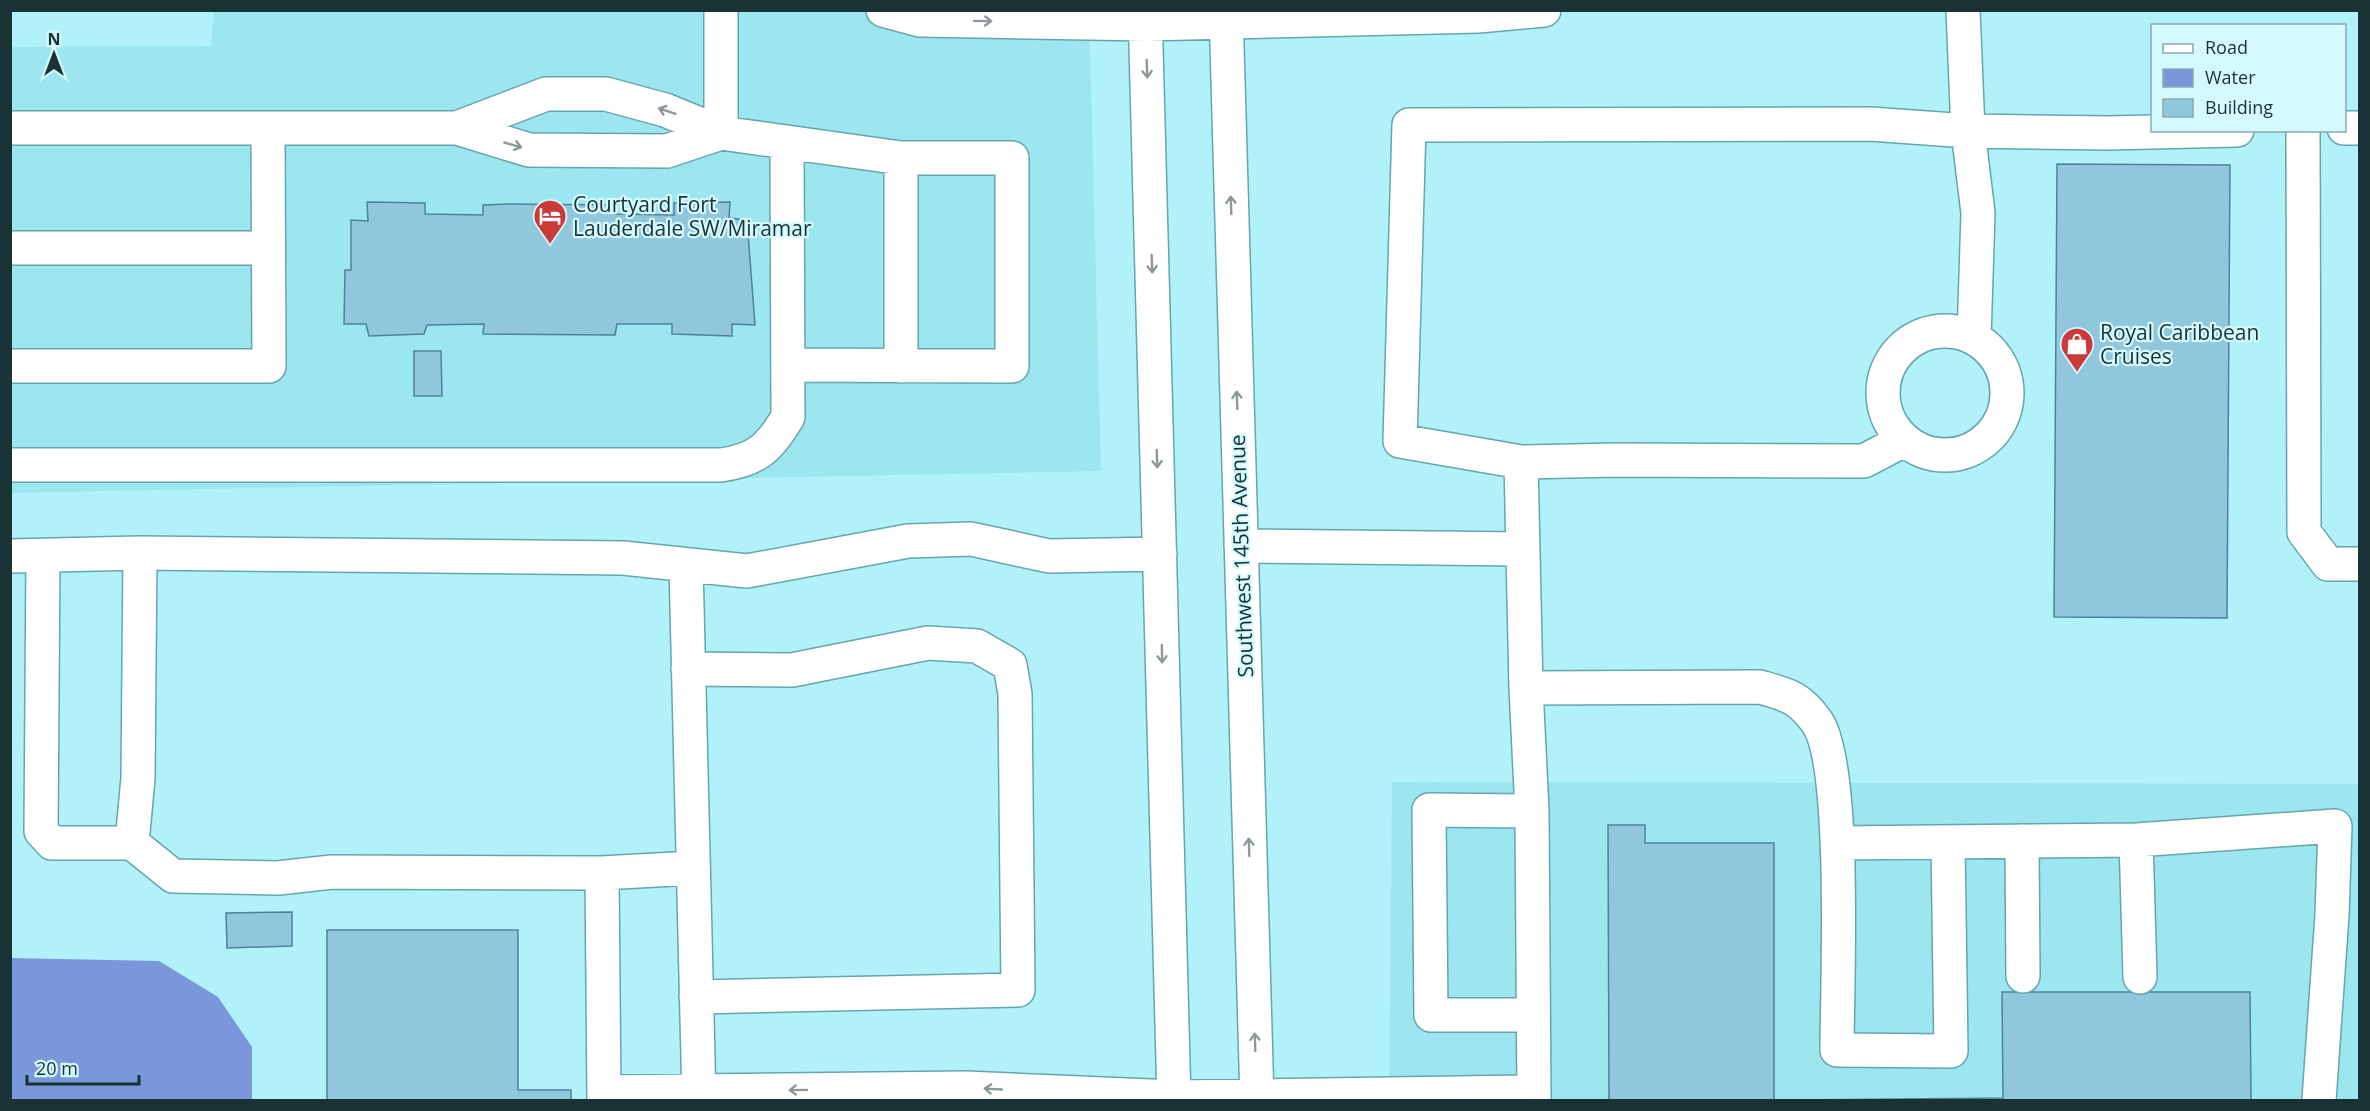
<svg xmlns="http://www.w3.org/2000/svg" width="2370" height="1111" viewBox="0 0 2370 1111" font-family="'Open Sans',sans-serif">
<rect width="100%" height="100%" fill="#b1f2fa"/>
<path fill="#9ce6f0" d="M214,10L1089,11L1101,471L11,493L10,47L211,46Z
M1392,782L2359,784V1100H1389Z"/>
<path fill="#7a97d9" d="M11,958L159,961L218,997L252,1047V1100H11Z"/>
<path fill="#90c7dd" stroke="#4d8398" stroke-width="1.5" d="M2057,164L2230,165L2227,618L2054,617Z
M367,202L425,203V214L483,215V205L509,204L615,205V214L674,215V203L730,202L729,218L747,220L755,325L732,324V336L672,334V324H617L615,335L483,334L484,324L427,325L424,334L369,336L366,324H344L345,270H351V220L368,221Z
M414,351H441L442,396H414Z
M1608,825H1645V843H1774V1100H1609Z
M292,912V946L227,948L226,913Z
M327,930H518V1090H571V1100H327Z
M2002,992H2250L2251,1100H1796L2003,1098Z"/>
<g fill="none" stroke-linecap="round" stroke-linejoin="round">
<g stroke="#66a5ad" stroke-width="36">
<path id="minor" d="M721,10V133
M883,10L920,20L1146,24L1478,16L1544,10
M1145,10L1174,1100
M1226,10L1257,1100
M1963,10L1968,131L2108,133L2237,130
M10,128H457L529,150L667,151L721,133
M457,128L546,94H606L665,110L721,133L901,158H1012V366L788,365
M2344,128H2360
M2303,130L2304,532L2328,564H2360
M10,248H268
M1883 393a62 62 0 1 1 124 0a62 62 0 1 1-124 0Z
M10,366H269L268,129
M901,366V158
M1521,462L1400,441L1409,125L1870,124L1968,131L1978,213L1974,338
M10,465H721C758,460 770,447 788,417L787,142
M1241,546L1523,549
M10,556L140,553L623,558L747,571L908,541L971,539L1049,556L1160,554
M43,556L41,831L52,843H132L173,876L278,878L332,872L602,873L692,868
M686,565L699,1100
M688,669L792,670L928,643L977,646L1010,665L1015,694L1018,990L696,997
M1526,688L1760,687C1788,695 1799,697 1817,722C1847,765 1837,988 1837,1050L1951,1051L1948,842
M1532,811L1429,810L1431,1015H1533
M2136,840L2140,977
M2022,841L2023,976
M132,843L138,778L140,553
M1837,843L2136,840L2335,826L2332,915L2319,1100
M602,873L604,1100
M604,1092L966,1088L1174,1097L1534,1092
M1534,1100L1532,811L1526,688L1521,462L1615,460L1864,461L1904,440"/>
</g>
<use href="#minor" stroke="#fff" stroke-width="33"/>
</g>
<defs><path id="oneway-shaft" d="M-6 0H5M1.5-3L5.5 0L1.5 3" fill="none" stroke-width="1.6" stroke-linecap="round" stroke-linejoin="round" transform="scale(1.5)"/></defs>
<g stroke="#8c989a">
<use href="#oneway-shaft" transform="translate(983 21) rotate(1)"/>
<use href="#oneway-shaft" transform="translate(1147 69) rotate(88)"/>
<use href="#oneway-shaft" transform="translate(667 111) rotate(-161)"/>
<use href="#oneway-shaft" transform="translate(513 145) rotate(16)"/>
<use href="#oneway-shaft" transform="translate(1231 205) rotate(-92)"/>
<use href="#oneway-shaft" transform="translate(1152 264) rotate(88)"/>
<use href="#oneway-shaft" transform="translate(1237 400) rotate(-92)"/>
<use href="#oneway-shaft" transform="translate(1157 459) rotate(88)"/>
<use href="#oneway-shaft" transform="translate(1162 654) rotate(89)"/>
<use href="#oneway-shaft" transform="translate(1249 847) rotate(-92)"/>
<use href="#oneway-shaft" transform="translate(1255 1042) rotate(-92)"/>
<use href="#oneway-shaft" transform="translate(993 1089) rotate(-177)"/>
<use href="#oneway-shaft" transform="translate(798 1090) rotate(179)"/>
</g>
<defs>
<g id="hotel-pin" transform="scale(1.725)"><path d="M0 17L-7.5 6A9.5 9.5 0 1 1 7.5 6Z" fill="#c93a39" stroke="#d4faff"/><path d="M-6-4.5h1.5V1H6V5H4.5V3h-9V5H-6ZM-4 0a1.8 1.8 0 1 1 3.6 0ZM.5 0V-2.5h3Q6-2.5 6 0Z" fill="#fff"/></g>
<g id="shop-pin" transform="scale(1.725)"><path d="M0 17L-7.5 6A9.5 9.5 0 1 1 7.5 6Z" fill="#c93a39" stroke="#d4faff"/><path d="M-5-2.5h2.3a2.7 3.5 0 0 1 5.4 0H5L5.5 6h-11ZM-1.5-2.5h3a1.5 2.3 0 0 0-3 0Z" fill="#fff"/></g>
</defs>
<g fill-rule="evenodd">
<use href="#hotel-pin" x="550" y="216"/>
<use href="#shop-pin" x="2077" y="344"/>
</g>
<g text-anchor="middle" dominant-baseline="central" stroke-width="4.5" stroke-linejoin="round" paint-order="stroke">
<g font-size="21" fill="#183235" stroke="#d4faff" text-anchor="start">
<text x="573" y="204">Courtyard Fort<tspan x="573" dy="24">Lauderdale SW/Miramar</tspan></text>
<text x="2100" y="332">Royal Caribbean<tspan x="2100" dy="24">Cruises</tspan></text>
</g>
<g font-size="21" fill="#183235" stroke="#d4faff">
<text transform="translate(1241 556) rotate(-92)">Southwest 145th Avenue</text>
</g>
</g>
<rect width="2370" height="1111" fill="none" stroke="#183235" stroke-width="24"/>
<rect x="2151" y="24" width="195" height="108" fill="#d4faff" stroke="#89aaae" stroke-width="1.5"/>
<rect x="2163" y="44" width="30" height="9" fill="#ffffff" stroke="#89aaae" stroke-width="1.5"/>
<text x="2205" y="54" font-size="18" fill="#183235">Road</text>
<rect x="2163" y="69" width="30" height="18" fill="#7a97d9" stroke="#89aaae" stroke-width="1.5"/>
<text x="2205" y="84" font-size="18" fill="#183235">Water</text>
<rect x="2163" y="99" width="30" height="18" fill="#90c7dd" stroke="#89aaae" stroke-width="1.5"/>
<text x="2205" y="114" font-size="18" fill="#183235">Building</text>
<g transform="translate(54 54)" stroke="#d4faff" stroke-width="4.5" paint-order="stroke">
<path d="M0-4.5L10 22L0 15L-10 22Z" fill="#183235"/>
<text y="-9" font-size="16" font-weight="bold" text-anchor="middle" fill="#183235">N</text>
</g>
<path d="M27 1075v9h112v-9" fill="none" stroke="#183235" stroke-width="3"/>
<text x="36" y="1075" font-size="18" fill="#183235" stroke="#d4faff" stroke-width="4.5" paint-order="stroke">20 m</text>
</svg>
